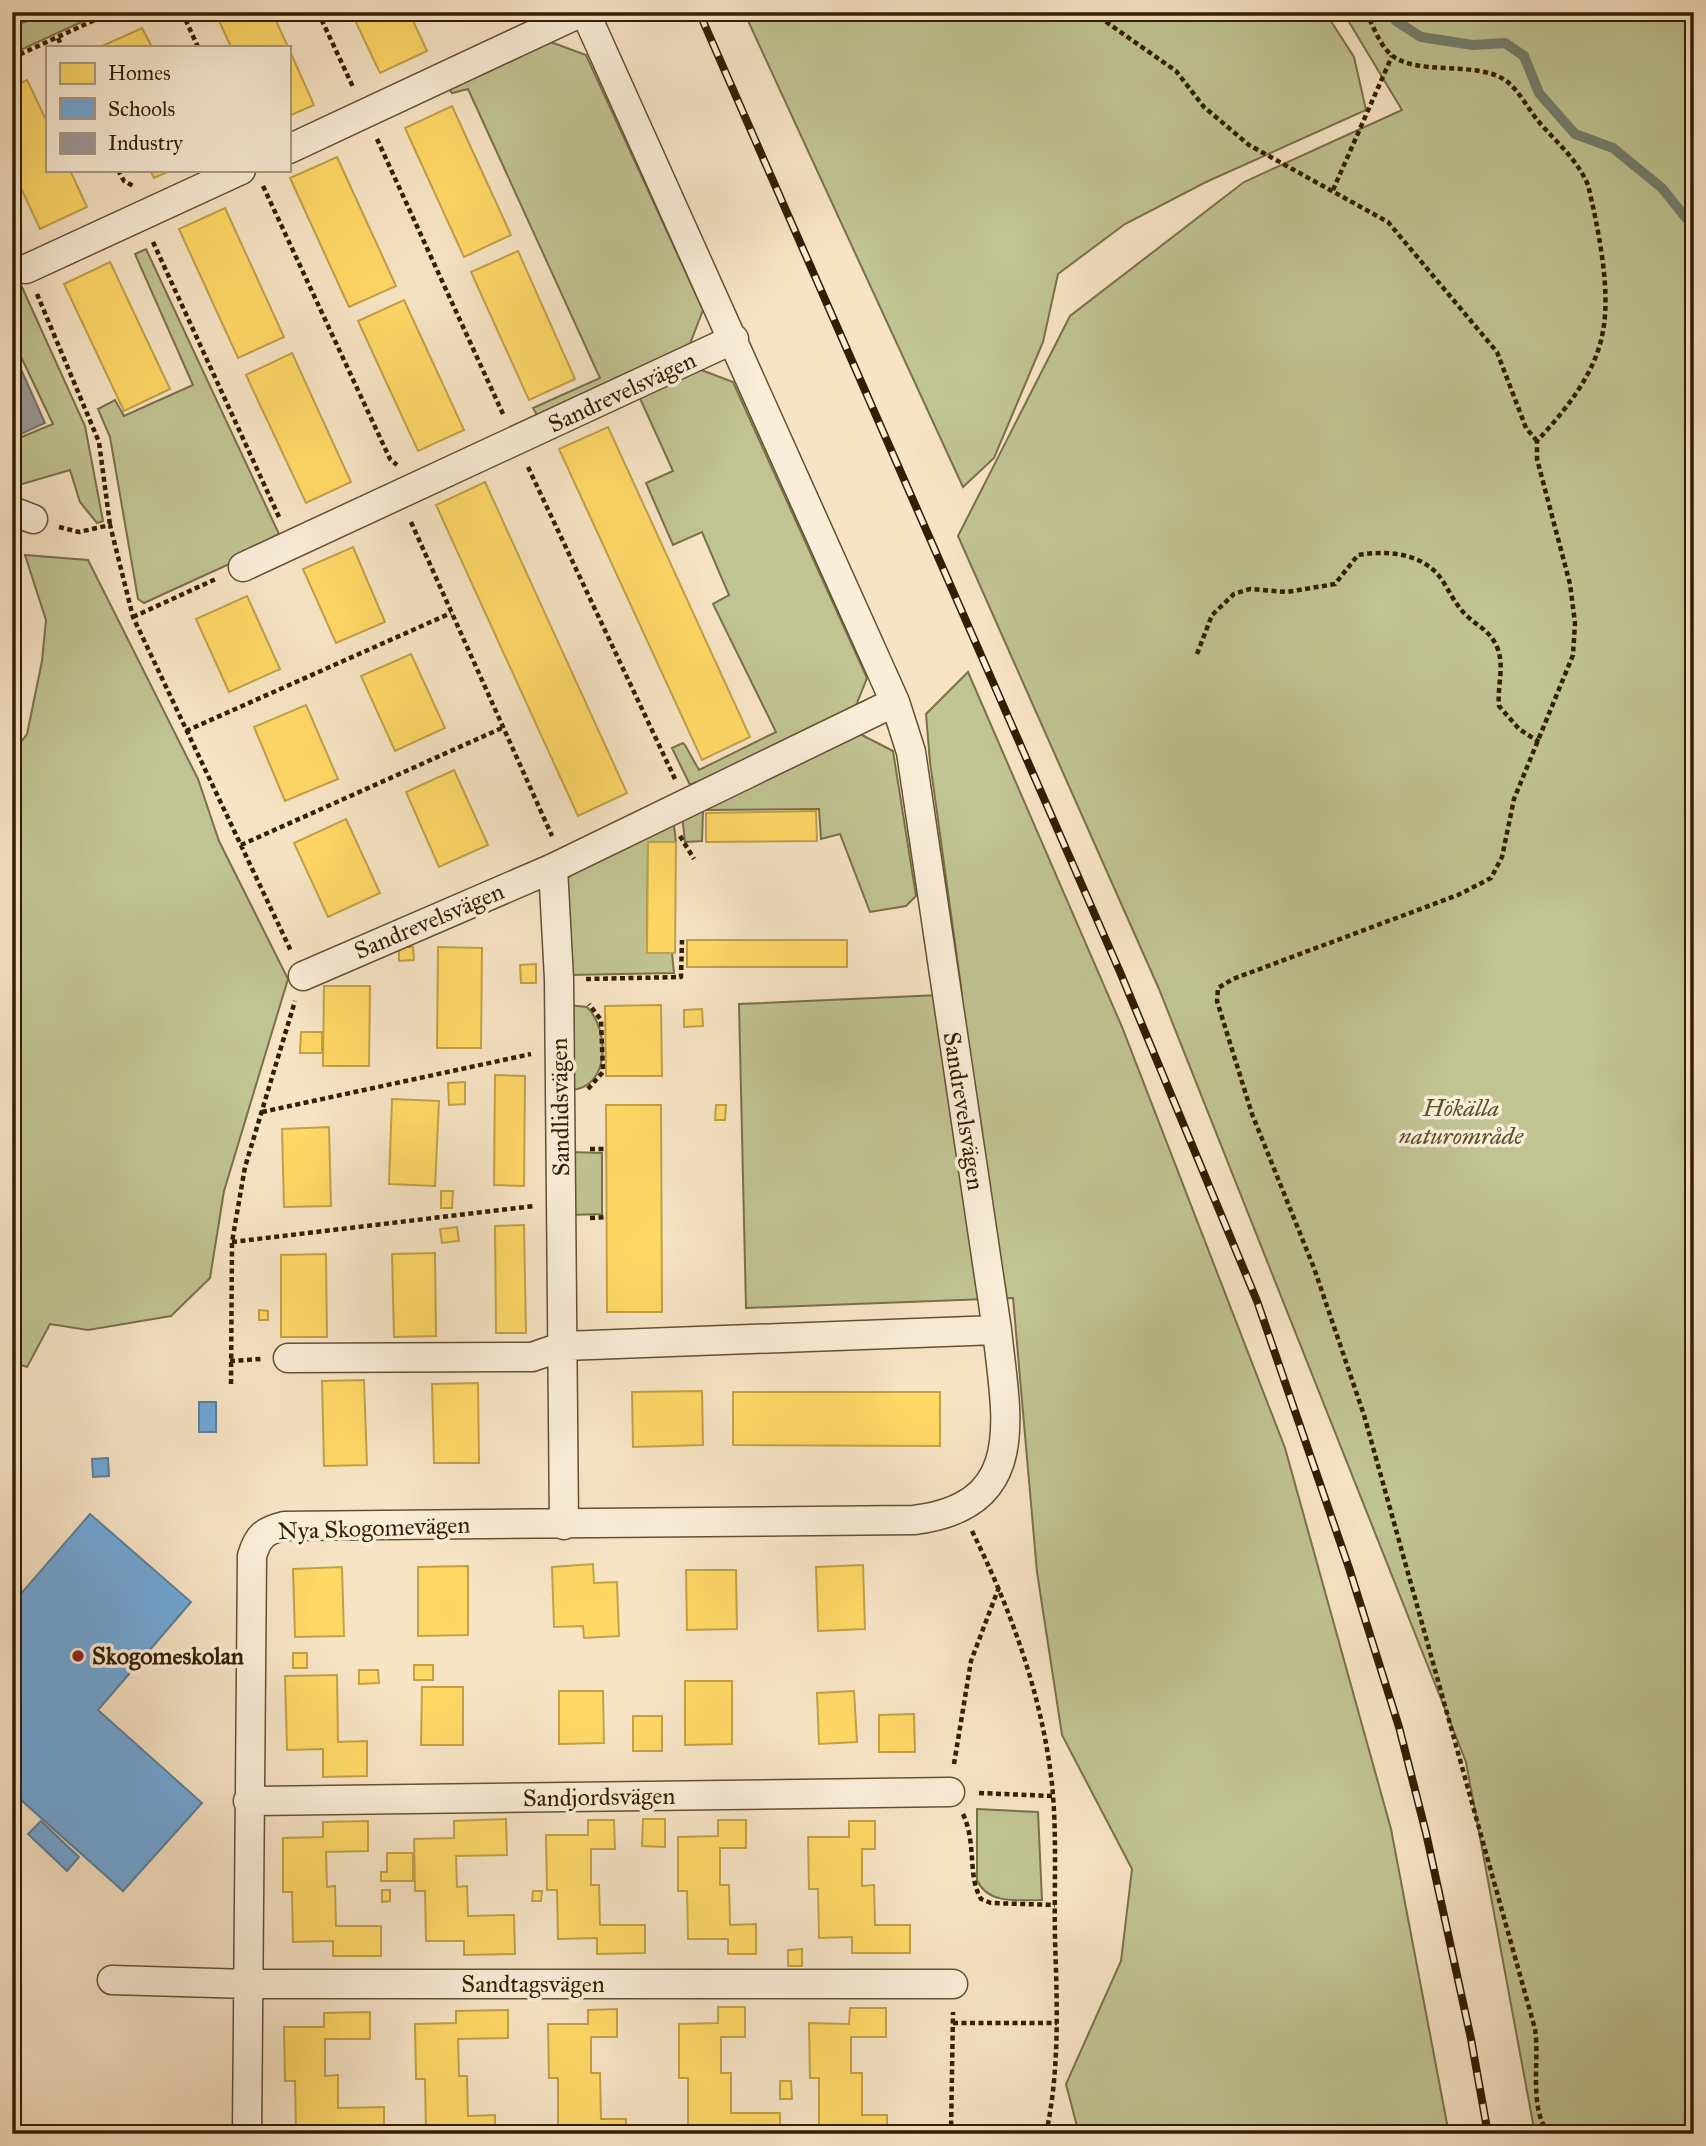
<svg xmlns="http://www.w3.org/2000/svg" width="1706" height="2146" viewBox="0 0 1706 2146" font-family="'IM FELL Great Primer',serif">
<rect width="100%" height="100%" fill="#f7e4c5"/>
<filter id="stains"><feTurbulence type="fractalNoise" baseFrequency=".00286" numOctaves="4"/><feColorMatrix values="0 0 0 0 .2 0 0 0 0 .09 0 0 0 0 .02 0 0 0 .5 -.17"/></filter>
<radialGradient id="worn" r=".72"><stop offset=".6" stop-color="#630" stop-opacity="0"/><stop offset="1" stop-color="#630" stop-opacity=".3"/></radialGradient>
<path fill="#c0c392" stroke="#7a7049" stroke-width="2" d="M36,12H103L12,54V26L28,21Z
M744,12H1325L1354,57L1366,110L1206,182L1125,224L1058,274L1043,342L994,458L963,487Z
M1343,12H1694V2134H1535L1466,1762L1159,989L958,536L1070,316L1244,182L1402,110Z
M548,41L586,55L703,310L688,349L537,415L533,408L600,378L468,89L452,93L447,86Z
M146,249L279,534L247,551L249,555L144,603L138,599L110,437L98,409L115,400L124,416L193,385L135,254Z
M12,265L85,426L103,521L97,523L80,502L70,470L12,487V441L53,424L12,338Z
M696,368L733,382L867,678L853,713L690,785L672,748L683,743L685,745L699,770L776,732L713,604L729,595L702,532L673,545L646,483L673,471L638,394Z
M25,555L88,560L198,779L219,841L288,979L224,1191L210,1278L171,1316L88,1330L50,1324L27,1367L12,1362V754L27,734L42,661L46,620Z
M968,672L1122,1027L1285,1448L1391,1829L1449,2134H1079L1066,2084L1121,1961L1132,1869L1062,1735L1037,1572L1013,1298L746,1308L739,1004L962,994L930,762L926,714Z
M860,734L893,751L916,896L906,906L870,912L840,834L821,839L819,809L703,810L702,841L685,842L682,814Z
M673,818L676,842H648L647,952L672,953L674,973L569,975L567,880L582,859Z
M568,1005L587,1007C610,1030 610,1088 571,1090Z
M568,1152L602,1153V1214L569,1215Z
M977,1809L1038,1812L1042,1900C1019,1900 988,1905 977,1880Z"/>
<path fill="#ffd966" stroke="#c2a147" stroke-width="2" d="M215,12H272L288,47H231Z
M351,12H409L427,51L380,73Z
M142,28L152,47H100Z
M289,49L314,105L289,116Z
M27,80L47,122V170H70L87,207L40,229L12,169V87Z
M452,106L511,235L464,257L405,128Z
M337,157L396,286L349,307L290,178Z
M150,170H172L154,178Z
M225,208L284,337L238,358L179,229Z
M518,251L575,379L529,400L471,272Z
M110,262L170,389L124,411L64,284Z
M404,300L464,430L418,451L358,321Z
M292,353L351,482L306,503L246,375Z
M608,427L750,737L702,760L559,449Z
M485,482L627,793L578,816L436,505Z
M353,547L385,622L336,643L303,569Z
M247,596L280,669L229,692L196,619Z
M411,654L445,728L395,751L361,676Z
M12,656H17L15,713H12Z
M306,705L338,779L285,801L254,727Z
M454,770L488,845L439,867L406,792Z
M816,811L817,841L706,842V813Z
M346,819L380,893L328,917L294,843Z
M648,842H676L675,953H647Z
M687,940H847V967H687Z
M399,947H413L414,960L399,961Z
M438,947L482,948L481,1048H437Z
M536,964V983H521L520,965Z
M324,986H370L369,1066H323Z
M661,1005L662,1076H606L605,1006Z
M702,1009L703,1026L684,1027V1010Z
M301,1032H322V1053H300Z
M495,1075L525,1076L524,1186L494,1185Z
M465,1082V1104L449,1105L448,1083Z
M392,1099L439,1101L435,1186L389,1184Z
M606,1105H661L662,1312H607Z
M716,1105H726L725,1120H715Z
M329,1127L331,1206L284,1207L282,1129Z
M441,1191H453L452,1208H441Z
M524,1225L526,1333H496L495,1226Z
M457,1227L459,1241L442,1243L440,1229Z
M435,1253L436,1336L394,1337L392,1254Z
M326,1254L327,1337H281V1255Z
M259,1310L268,1311V1320H259Z
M364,1380L367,1465L324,1466L322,1381Z
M478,1383L479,1463H434L432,1384Z
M702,1391L703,1445L633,1447L632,1392Z
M733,1392H940V1446L733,1445Z
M593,1564L594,1583L617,1582L619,1636L584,1638L583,1626L554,1627L552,1567Z
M863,1565L865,1629L818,1631L816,1567Z
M468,1566V1635L418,1636V1567Z
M342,1567L344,1636L295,1637L293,1569Z
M686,1570H736L737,1629L687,1630Z
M293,1653H307V1668H293Z
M414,1665H433V1680H414Z
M359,1670H378L379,1683L359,1684Z
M337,1675L338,1742L367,1741V1776L323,1777V1749L287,1750L285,1676Z
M685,1681H732V1744L685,1745Z
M422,1687H463V1745H421Z
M559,1691H603L604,1743L559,1744Z
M854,1691L857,1742L819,1744L817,1693Z
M914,1714L915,1752H879V1715Z
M633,1716H662V1751H633Z
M506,1819L507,1855L456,1856L457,1887L467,1886L468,1916L514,1915L515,1954L464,1955V1941H426L425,1891H415L414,1839L454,1838V1821Z
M643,1819H665V1847L642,1846Z
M588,1820H614L615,1849H591V1885H599L600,1925H645V1953L597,1954V1938L558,1939L557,1890H547L546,1835H588Z
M718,1820H746V1848H720V1885H729L730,1925L756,1924V1954H728V1939H688L687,1891H678V1837L718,1836Z
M368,1821V1851L326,1852L327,1887L335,1886L336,1926H381V1956H333V1941L293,1942L292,1892H283V1838L323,1837V1822Z
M849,1821H875V1849H862V1886L874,1885L875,1925H910V1953H852V1937L819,1938L818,1889H809L808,1837H849Z
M387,1853H413V1881H381V1872H387Z
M382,1890H390V1901L382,1902Z
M533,1891H542L541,1901H532Z
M802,1949V1966H788V1950Z
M718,2007H745V2037H721V2073H731V2113H780V2134L688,2131V2078H679V2024L718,2023Z
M850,2008H886V2037H851V2073H862V2115H887V2134H857V2128H819V2078H810L809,2023L849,2024Z
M617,2009V2037H591V2073H600L601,2119H626V2134L558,2132V2078H549L548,2024H588V2010Z
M508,2010V2038L458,2039L459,2076H467L468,2116L495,2115V2134H426L425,2079H416L415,2024L456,2023V2011Z
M370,2012V2039H325V2076L338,2075V2108L384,2107V2134L296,2133L295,2081H285L284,2027H324V2013Z
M780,2081H791L792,2099H780Z"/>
<path fill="#6fa8dc" stroke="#5d7f9a" stroke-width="2" d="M199,1402H216V1432H199Z
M108,1458L109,1476L93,1477L92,1459Z
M90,1514L191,1602L98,1710L202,1803L123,1891L12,1792V1604Z
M41,1821L79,1857L67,1871L28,1834Z"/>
<path fill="#999" stroke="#7a746b" stroke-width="2" d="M12,349L45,423L21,434L12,414Z"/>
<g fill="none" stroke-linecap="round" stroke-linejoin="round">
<path stroke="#737f6d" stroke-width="10" d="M1391,12L1396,21L1421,37L1473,45L1505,43L1524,56L1539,93L1575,134L1613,148L1662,188L1694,228"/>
<g stroke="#645031" stroke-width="31">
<path id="minor" d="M289,149L582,12
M26,269L241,170
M12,511L33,519
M243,567L734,339
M553,868L559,979L564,1525
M303,976L553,868L895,702
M288,1358L532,1357L564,1346L997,1330
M248,1801L950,1792
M112,1980L249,1984H953
M247,2134L252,1556C258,1536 264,1531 284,1526L914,1520C1030,1506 1006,1416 997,1330L911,752L895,702L585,12"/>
</g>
<path stroke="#331e00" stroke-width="4.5" stroke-dasharray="5 3.5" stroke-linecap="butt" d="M182,12L198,47
M318,12L353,87
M1092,12L1176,71L1204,107L1249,145L1388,222L1497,352L1526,428L1537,441
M1366,12C1373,26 1379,43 1390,54C1417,77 1474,60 1505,80C1519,90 1528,109 1539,122C1557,143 1577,159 1588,185C1598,227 1611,289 1603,331C1596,373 1565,411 1537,441V459L1570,584L1575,623L1573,655L1514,799L1502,857L1491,878L1458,895L1233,979L1218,988L1217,1001L1252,1114L1314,1268L1364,1415L1535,2029C1540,2062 1528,2107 1549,2134
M58,38L62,47
M12,58L112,12
M377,139L503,414
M118,170L124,181L135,187
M263,186L390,459L397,465
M1333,190L1392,56
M153,242L279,517
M37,294L99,442L110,525
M528,467L675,779
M411,522L552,836
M59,527L79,532L110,525L133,617L291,951
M133,617L218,578
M1197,654L1212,615L1234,594L1250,589L1287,592L1335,584L1358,555C1388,550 1424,553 1442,580C1450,592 1456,606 1467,616C1479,627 1490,631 1497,647C1505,666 1497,686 1499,706L1519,729L1539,742
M186,731L451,613
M680,836L694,859
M241,845L502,728
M586,979L681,977L682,940
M588,1089L603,1072L601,1020L589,1004
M262,1112L531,1054
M590,1149H607
M590,1218L607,1217
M232,1242L534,1206
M230,1361L261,1359
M231,1384L232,1242L245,1167L295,1001
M972,1531C1011,1610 1042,1695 1052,1784C1057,1834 1054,1887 1055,1938C1057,2004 1060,2069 1046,2134
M954,1764L971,1661L999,1587
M979,1793L1052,1796
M963,1814C977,1844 967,1875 981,1899L991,1903L1055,1905
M953,2023H1057
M951,2134L953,2012"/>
<use href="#minor" stroke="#faedd9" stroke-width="28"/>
<g stroke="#331e00" stroke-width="8">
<path id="rail" d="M699,12L1120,972L1257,1301L1349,1568L1399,1727L1426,1833L1471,2039L1488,2134"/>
</g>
<use href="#rail" stroke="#faedd9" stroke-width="5" stroke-dasharray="16" stroke-linecap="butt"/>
</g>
<circle fill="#8f2418" stroke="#faedd9" stroke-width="2.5" cx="78" cy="1656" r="7"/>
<g text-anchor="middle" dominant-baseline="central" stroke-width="7" stroke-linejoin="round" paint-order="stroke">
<g font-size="24" fill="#331e00" stroke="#faedd9">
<text transform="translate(622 392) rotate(-25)">Sandrevelsvägen</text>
<text transform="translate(429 921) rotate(-23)">Sandrevelsvägen</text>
<text transform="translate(560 1107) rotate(-91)">Sandlidsvägen</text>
<text transform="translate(964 1111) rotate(81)">Sandrevelsvägen</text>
<text transform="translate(374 1528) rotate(-2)">Nya Skogomevägen</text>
<text transform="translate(599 1797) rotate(-1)">Sandjordsvägen</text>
<text x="533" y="1984">Sandtagsvägen</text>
</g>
<g font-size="24" font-style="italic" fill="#5d502c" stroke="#faedd9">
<text x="1461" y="1108">Hökälla<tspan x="1461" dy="28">naturområde</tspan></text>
</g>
<g font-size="24" font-weight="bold" fill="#331e00" stroke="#faedd9" text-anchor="start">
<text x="92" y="1656">Skogomeskolan</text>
</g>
</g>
<rect width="1706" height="2146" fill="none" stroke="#f7e4c5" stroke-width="42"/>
<rect x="14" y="14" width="1678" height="2118" fill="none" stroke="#331e00" stroke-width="3.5"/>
<rect x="21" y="21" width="1664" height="2104" fill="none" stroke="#331e00" stroke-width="2"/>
<rect x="46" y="46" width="245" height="126" fill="#faedd9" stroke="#aa9a82" stroke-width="2"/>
<rect x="60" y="63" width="35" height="21" fill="#ffd966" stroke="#aa9a82" stroke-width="2"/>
<text x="108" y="80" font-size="21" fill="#331e00">Homes</text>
<rect x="60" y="98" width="35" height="21" fill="#6fa8dc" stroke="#aa9a82" stroke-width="2"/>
<text x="108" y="116" font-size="21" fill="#331e00">Schools</text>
<rect x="60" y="133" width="35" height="21" fill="#999999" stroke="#aa9a82" stroke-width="2"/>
<text x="108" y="150" font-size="21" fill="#331e00">Industry</text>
<rect width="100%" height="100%" filter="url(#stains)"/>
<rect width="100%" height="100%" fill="url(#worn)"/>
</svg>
